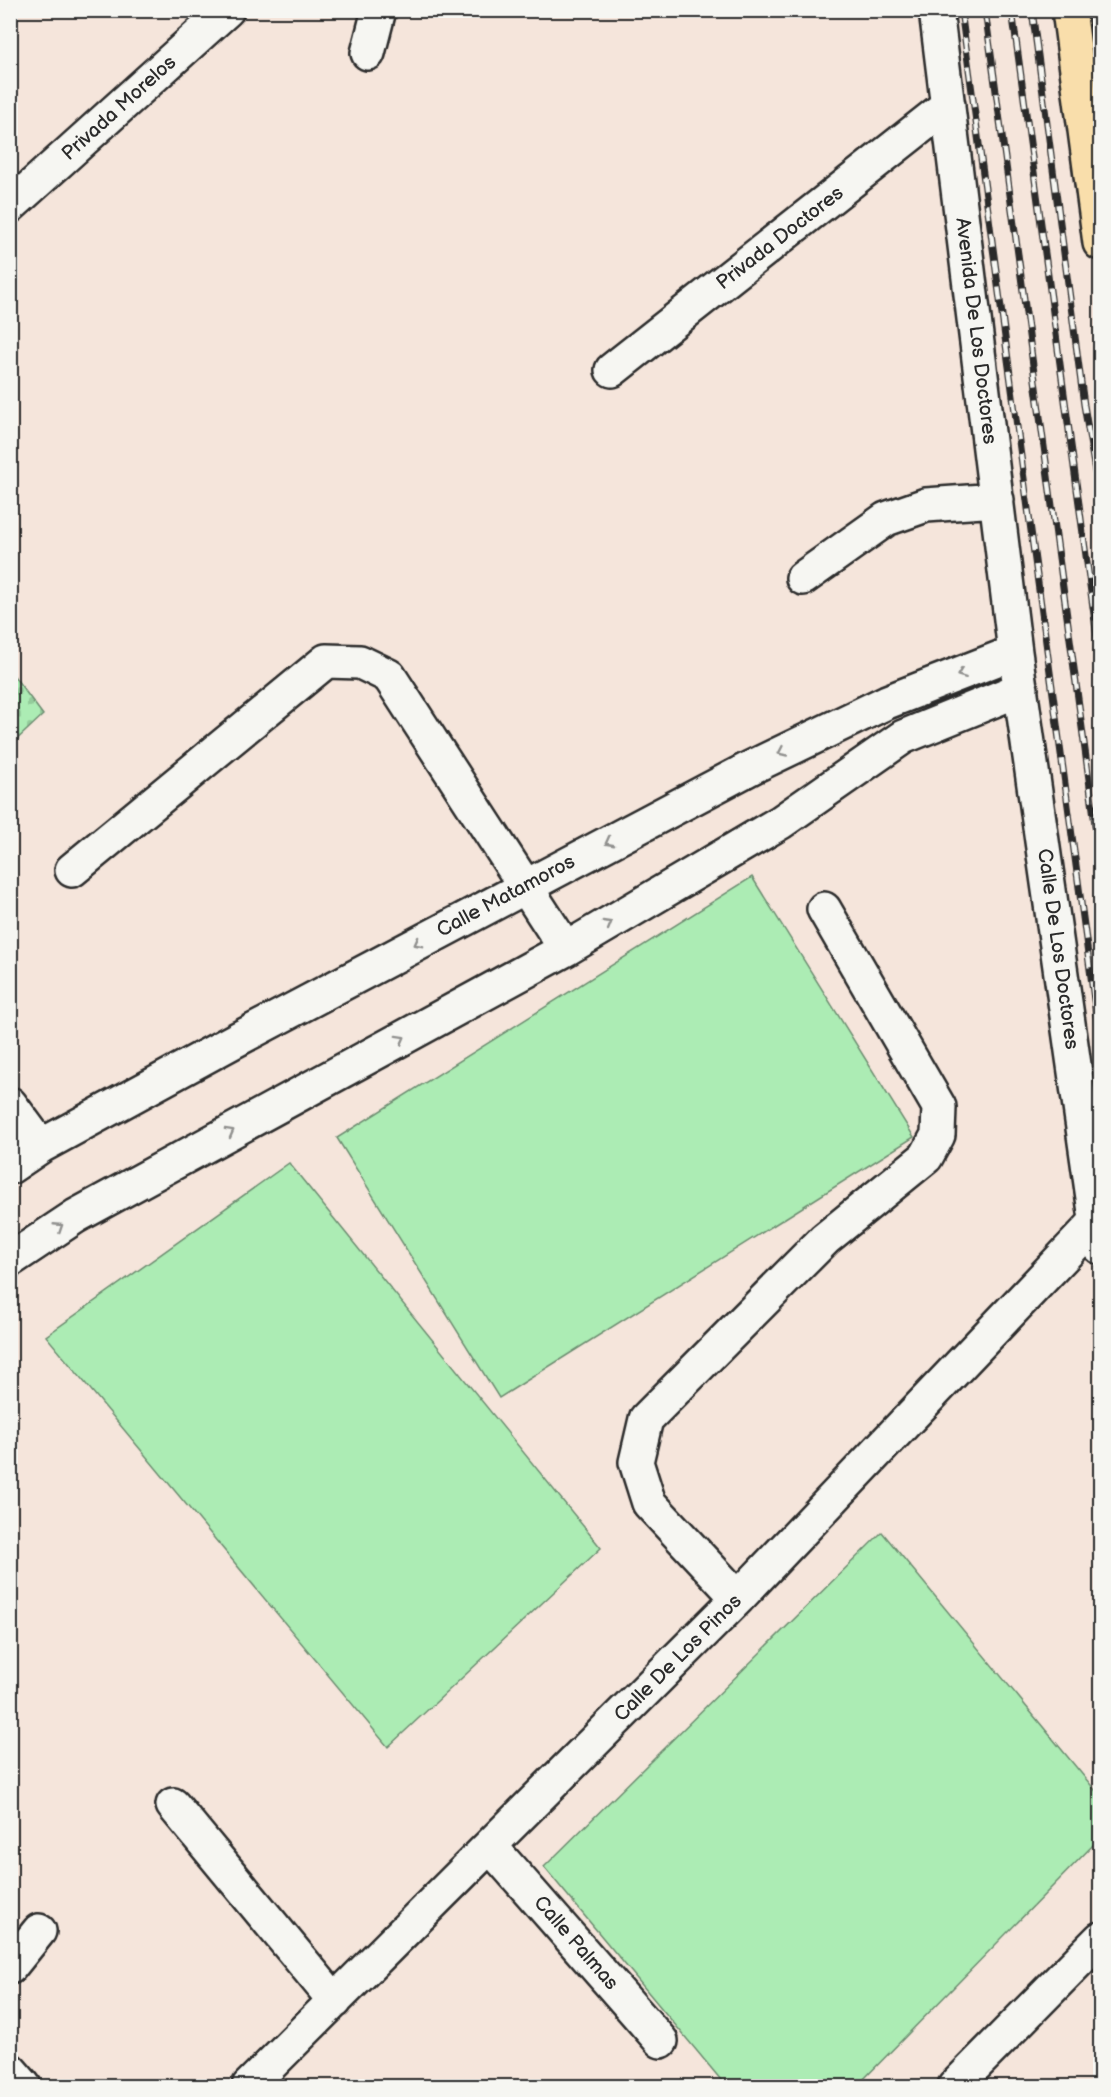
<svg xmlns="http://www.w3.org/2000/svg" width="1111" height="2097" viewBox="0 0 1111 2097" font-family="'Balsamiq Sans',sans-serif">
<defs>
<pattern id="cemetery-stones" width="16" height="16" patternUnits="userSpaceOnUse" patternTransform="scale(1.5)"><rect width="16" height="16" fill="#acecb4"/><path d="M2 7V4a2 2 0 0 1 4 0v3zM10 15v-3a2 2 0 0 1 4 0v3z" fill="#94cb9b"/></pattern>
</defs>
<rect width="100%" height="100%" fill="#f5e5db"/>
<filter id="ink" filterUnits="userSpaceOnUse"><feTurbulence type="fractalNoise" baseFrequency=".0167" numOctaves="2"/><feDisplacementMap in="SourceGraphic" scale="12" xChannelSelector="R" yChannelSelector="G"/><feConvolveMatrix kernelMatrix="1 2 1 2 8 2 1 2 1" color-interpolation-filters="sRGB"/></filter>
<g filter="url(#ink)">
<path fill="url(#cemetery-stones)" stroke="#6c8c70" stroke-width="1.5" d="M11,672L43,715L11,745Z"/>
<path fill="#acecb4" stroke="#6c8c70" stroke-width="1.5" d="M752,877L914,1137L499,1398L337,1138Z
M289,1163L601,1548L388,1747L46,1336Z
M882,1532L1100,1796V1838L857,2086H726L544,1867Z"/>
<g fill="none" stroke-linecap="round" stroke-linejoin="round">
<g stroke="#2b2b2b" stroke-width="38">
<path id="minor" d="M936,10L1015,652L1100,1247
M368,53L379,10
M10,206L227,10
M612,370L948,105
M803,578L886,519L926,505L997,500
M72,870L326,661L360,662L389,676L566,949
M10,1104L41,1146
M10,1167L41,1146L234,1041L752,767L887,702L1015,652
M10,1260L76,1216L566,949L781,822L903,737L1021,689
M738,1598L649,1503L636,1462L646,1419L825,1239L926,1157L938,1135L939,1107L824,909
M173,1805L335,2001
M490,1846L661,2041
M10,1967L39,1931
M10,2070L24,2086
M249,2086L738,1598L1097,1221
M955,2086L1100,1939"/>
</g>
<g stroke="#2b2b2b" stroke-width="38">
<path id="major" d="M1069,10L1100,243"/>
</g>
<use href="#minor" stroke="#f6f6f2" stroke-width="33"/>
<use href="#major" stroke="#f9deab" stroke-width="33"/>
<g stroke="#2b2b2b" stroke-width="7">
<path id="rail" d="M961,10L1100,1044
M985,10L1100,861
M1012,10L1100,659
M1032,10L1084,405L1100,501"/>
</g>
<use href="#rail" stroke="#f6f6f2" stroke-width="4.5" stroke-dasharray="14" stroke-linecap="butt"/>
</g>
<defs><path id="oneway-chevron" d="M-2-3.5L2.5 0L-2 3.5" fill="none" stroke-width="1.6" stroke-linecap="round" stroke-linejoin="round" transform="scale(1.5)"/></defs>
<g stroke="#90908e">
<use href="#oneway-chevron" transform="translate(961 674) rotate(159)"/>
<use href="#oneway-chevron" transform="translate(782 752) rotate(155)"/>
<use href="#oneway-chevron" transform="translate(609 842) rotate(152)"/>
<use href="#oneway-chevron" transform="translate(608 924) rotate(-30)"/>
<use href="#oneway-chevron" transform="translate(418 943) rotate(152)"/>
<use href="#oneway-chevron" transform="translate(401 1039) rotate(-29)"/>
<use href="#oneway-chevron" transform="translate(230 1132) rotate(-29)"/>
<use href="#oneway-chevron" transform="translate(59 1227) rotate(-33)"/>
</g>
</g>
<g text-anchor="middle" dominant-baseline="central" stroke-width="4.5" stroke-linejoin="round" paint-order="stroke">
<g font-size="20" fill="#2b2b2b" stroke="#f6f6f2">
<text transform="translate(119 108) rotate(-42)">Privada Morelos</text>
<text transform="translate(780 238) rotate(-38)">Privada Doctores</text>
<text transform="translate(976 331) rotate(83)">Avenida De Los Doctores</text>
<text transform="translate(506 896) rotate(-28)">Calle Matamoros</text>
<text transform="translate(1058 949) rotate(82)">Calle De Los Doctores</text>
<text transform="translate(678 1658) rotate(-45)">Calle De Los Pinos</text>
<text transform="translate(576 1943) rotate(49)">Calle Palmas</text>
</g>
</g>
<rect width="1111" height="2097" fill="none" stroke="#f6f6f2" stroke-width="36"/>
<rect x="18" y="18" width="1075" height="2061" fill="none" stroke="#2b2b2b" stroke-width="2" filter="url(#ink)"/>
</svg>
